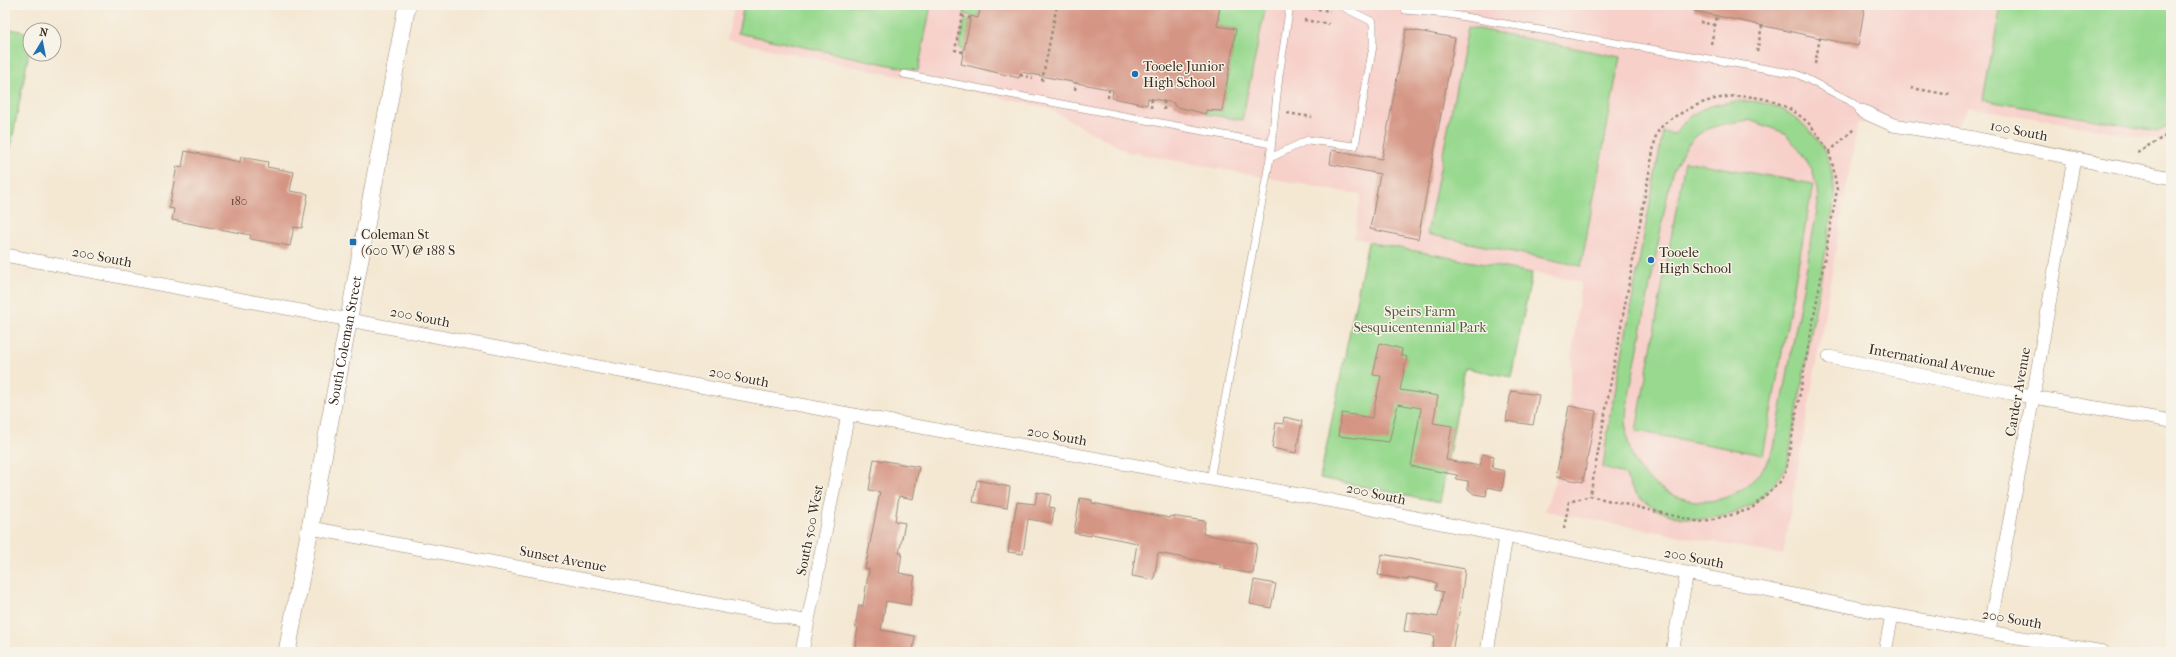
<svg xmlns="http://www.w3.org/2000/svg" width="2176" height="657" viewBox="0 0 2176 657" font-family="'IM FELL French Canon',serif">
<rect width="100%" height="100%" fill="#f7f3e8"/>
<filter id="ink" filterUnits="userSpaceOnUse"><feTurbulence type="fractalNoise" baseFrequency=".025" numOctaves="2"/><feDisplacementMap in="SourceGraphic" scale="8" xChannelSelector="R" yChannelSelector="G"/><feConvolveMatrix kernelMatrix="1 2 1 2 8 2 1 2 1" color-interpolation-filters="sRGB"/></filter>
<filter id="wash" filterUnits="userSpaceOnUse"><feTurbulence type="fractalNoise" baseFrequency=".012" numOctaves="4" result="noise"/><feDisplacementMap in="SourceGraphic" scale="16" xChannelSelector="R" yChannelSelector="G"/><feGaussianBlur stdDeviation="0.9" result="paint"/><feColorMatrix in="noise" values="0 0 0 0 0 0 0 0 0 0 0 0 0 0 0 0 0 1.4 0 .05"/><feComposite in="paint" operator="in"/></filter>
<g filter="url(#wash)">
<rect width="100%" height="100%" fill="#f4e8d3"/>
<path fill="#f7d0ca" d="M734,5H2171V142L1969,107L1950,138L1858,122L1783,555L1545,511L1556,477L1569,406L1571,365L1581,282L1354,238L1361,195L1128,152L1045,107L727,40Z"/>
<path fill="#98d98f" stroke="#6a8256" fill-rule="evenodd" d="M744,5H931L918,71L738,33Z
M965,5H981L978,18L964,14Z
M1220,5H1266L1242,120L1206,114V110L1222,111L1236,29L1217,26Z
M2001,5H2171V124L2157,131L1983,100Z
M965,19L970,20L968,33L973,48L965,47L964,50L959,47Z
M1468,27L1620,57L1581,266L1427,234Z
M5,28L30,33V47L5,177Z
M1738,101C1746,101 1755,101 1763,103C1791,108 1820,135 1829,162C1833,174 1834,187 1835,199L1787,467C1777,480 1764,498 1749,506C1714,526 1663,524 1635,493C1631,488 1628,480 1625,474L1603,468L1607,436L1663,132L1675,134C1693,108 1709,105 1738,101ZM1749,120L1785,133L1800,151L1812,169L1817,189L1818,205L1774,448C1755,496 1705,517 1660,488C1651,482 1640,473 1635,462C1626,445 1625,425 1627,406L1671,176C1690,132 1702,126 1749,120Z
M1685,161L1813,184L1763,455L1636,431Z
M1368,242L1532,273L1511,377L1465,368L1440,502L1320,478Z"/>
<g id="blocks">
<path fill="#d59584" d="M981,5H1220L1217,26L1236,29L1222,111L1206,110V114L1174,106V103L1148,98L1147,105L1112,98L1113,90L1021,72L1019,78L961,64L971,16L978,18Z
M1694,5H1865L1858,46L1694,11Z
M1406,29L1455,38L1418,239L1370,229L1380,174L1330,164L1332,150L1382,159Z
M185,151L240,162L241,157L268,162L267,167L294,172L290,191L308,194L302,228L294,227L290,246L250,239L251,235L172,220L174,209L169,208L177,166L182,167Z
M1380,343L1402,349L1401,355L1407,357L1400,390L1438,396L1433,423L1452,426L1446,460L1480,466L1482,454L1494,456L1492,468L1505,471L1502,490L1487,487L1486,496L1474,494L1468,489V481L1456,479L1457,475L1411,466L1421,408L1398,404L1389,442L1338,436L1342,413L1372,418L1381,376L1373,375Z
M1511,391L1539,395L1533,425L1506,421Z
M1569,406L1596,411L1583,482L1556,477Z
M1284,417L1302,421L1296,453L1272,448L1276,423L1283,424Z
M874,459L919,467L913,499L899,496L895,521L905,523L899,553H902L899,573L915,576L910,605L886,601L881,630L915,636L913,652H854L858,627H855L859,605L863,606L869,569H865L880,492L869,490Z
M977,480L1010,487L1007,508L973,502Z
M1037,492L1051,495L1049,507L1054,508L1052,523L1028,519L1023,554L1008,552L1017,502L1035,504Z
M1080,498L1092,500V503L1170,518V516L1205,521L1203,534L1257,544L1253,574L1220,568L1221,565L1158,553L1154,580L1132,576L1137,543L1092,534L1091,536L1074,533Z
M1382,554L1465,569L1461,602L1452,652H1431L1435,636L1404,631L1407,612L1438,617L1443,592L1435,590L1437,583L1408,577V580L1378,575Z
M1254,580L1276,584L1271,608L1250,604Z"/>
</g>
</g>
<g filter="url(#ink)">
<use href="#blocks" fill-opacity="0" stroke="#988978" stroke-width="1"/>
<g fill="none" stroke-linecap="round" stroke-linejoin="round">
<g stroke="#988978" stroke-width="8">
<path id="service" d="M1403,5L1405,10L1448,14L1797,74L1850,101L1862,111
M1430,5L1436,13
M904,74L1271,144
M1270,158L1308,140L1355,146L1373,46V22L1339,5
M1210,480L1270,158L1279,76L1290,5"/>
</g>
<g stroke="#988978" stroke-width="14">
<path id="minor" d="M1862,111L1893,125L1974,138L2171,178
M5,255L848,414L1333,501L1892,615L2103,652
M1829,357L2010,393L2171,421
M311,528L808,622
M1989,631L2033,397L2074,158
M802,652L848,414
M1487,652L1506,537
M1672,652L1687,573
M1885,652L1892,615"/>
</g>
<g stroke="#988978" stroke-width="18">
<g id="tertiary">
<path id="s1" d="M287,652L407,5"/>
</g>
</g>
<path stroke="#988978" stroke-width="2.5" stroke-dasharray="3 3" stroke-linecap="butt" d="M1306,7L1330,11
M962,16L970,18
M1304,20L1329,24
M1700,22L1714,25
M1711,44L1717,16
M963,52L955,50L964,5
M1757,52L1762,25
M1815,64L1820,38
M1020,75L1033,78
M1042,81L1057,5
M1911,88L1951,95
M1075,90L1076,83
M1108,98L1109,90
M1151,108L1152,98
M1164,110V101
M1287,113L1312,117
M1829,152L1833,166L1837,190L1786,470L1782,480L1751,509L1731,515L1700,522L1590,496L1656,135C1663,121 1676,116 1689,109C1727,88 1781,92 1812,127C1818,134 1823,144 1829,152L1854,129
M2137,152L2171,133
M1564,528L1569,502L1590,496"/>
<use href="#service" stroke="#fff" stroke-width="7"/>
<use href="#minor" stroke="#fff" stroke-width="13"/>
<use href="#tertiary" stroke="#fff" stroke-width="17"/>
</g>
</g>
<g fill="#1f6fb2" stroke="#f7f3e8" stroke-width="1.5">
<circle cx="1135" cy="74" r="4"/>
<rect x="349" y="238" width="8" height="8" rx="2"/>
<circle cx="1651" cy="260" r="4"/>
</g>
<g text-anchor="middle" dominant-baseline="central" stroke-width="3" stroke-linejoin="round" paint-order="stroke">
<g font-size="12" fill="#624538">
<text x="239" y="201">180</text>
</g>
<g font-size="14" fill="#3b2a1e" stroke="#f7f3e8" text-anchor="start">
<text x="1143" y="66">Tooele Junior<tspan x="1143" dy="16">High School</tspan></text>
<text x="361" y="234">Coleman St<tspan x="361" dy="16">(600 W) @ 188 S</tspan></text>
<text x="1659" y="252">Tooele<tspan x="1659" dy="16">High School</tspan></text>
</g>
<g font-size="14" fill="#3b2a1e" stroke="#f7f3e8">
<text transform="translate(2019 131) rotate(11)">100 South</text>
<text transform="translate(102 257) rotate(11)">200 South</text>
<text transform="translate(420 317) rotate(11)">200 South</text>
<text stroke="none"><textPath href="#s1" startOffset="317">South Coleman Street</textPath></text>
<text transform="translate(1932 361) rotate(11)">International Avenue</text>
<text transform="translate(739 377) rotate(11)">200 South</text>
<text transform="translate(2018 392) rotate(-80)">Carder Avenue</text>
<text transform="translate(1057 436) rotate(10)">200 South</text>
<text transform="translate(1376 494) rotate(12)">200 South</text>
<text transform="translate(810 530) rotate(-79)">South 500 West</text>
<text transform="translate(1694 558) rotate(11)">200 South</text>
<text transform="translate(563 559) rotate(11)">Sunset Avenue</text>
<text transform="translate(2012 619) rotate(10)">200 South</text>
</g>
<g font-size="14" fill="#52563a" stroke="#f7f3e8">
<text x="1420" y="311">Speirs Farm<tspan x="1420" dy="16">Sesquicentennial Park</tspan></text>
</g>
</g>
<rect width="2176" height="657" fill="none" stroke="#f7f3e8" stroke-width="20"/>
<g transform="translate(42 42) rotate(10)"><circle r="19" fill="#f7f3e8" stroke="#aca397"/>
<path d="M0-3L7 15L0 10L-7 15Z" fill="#1f6fb2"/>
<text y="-6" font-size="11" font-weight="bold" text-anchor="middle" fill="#3b2a1e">N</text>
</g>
</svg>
